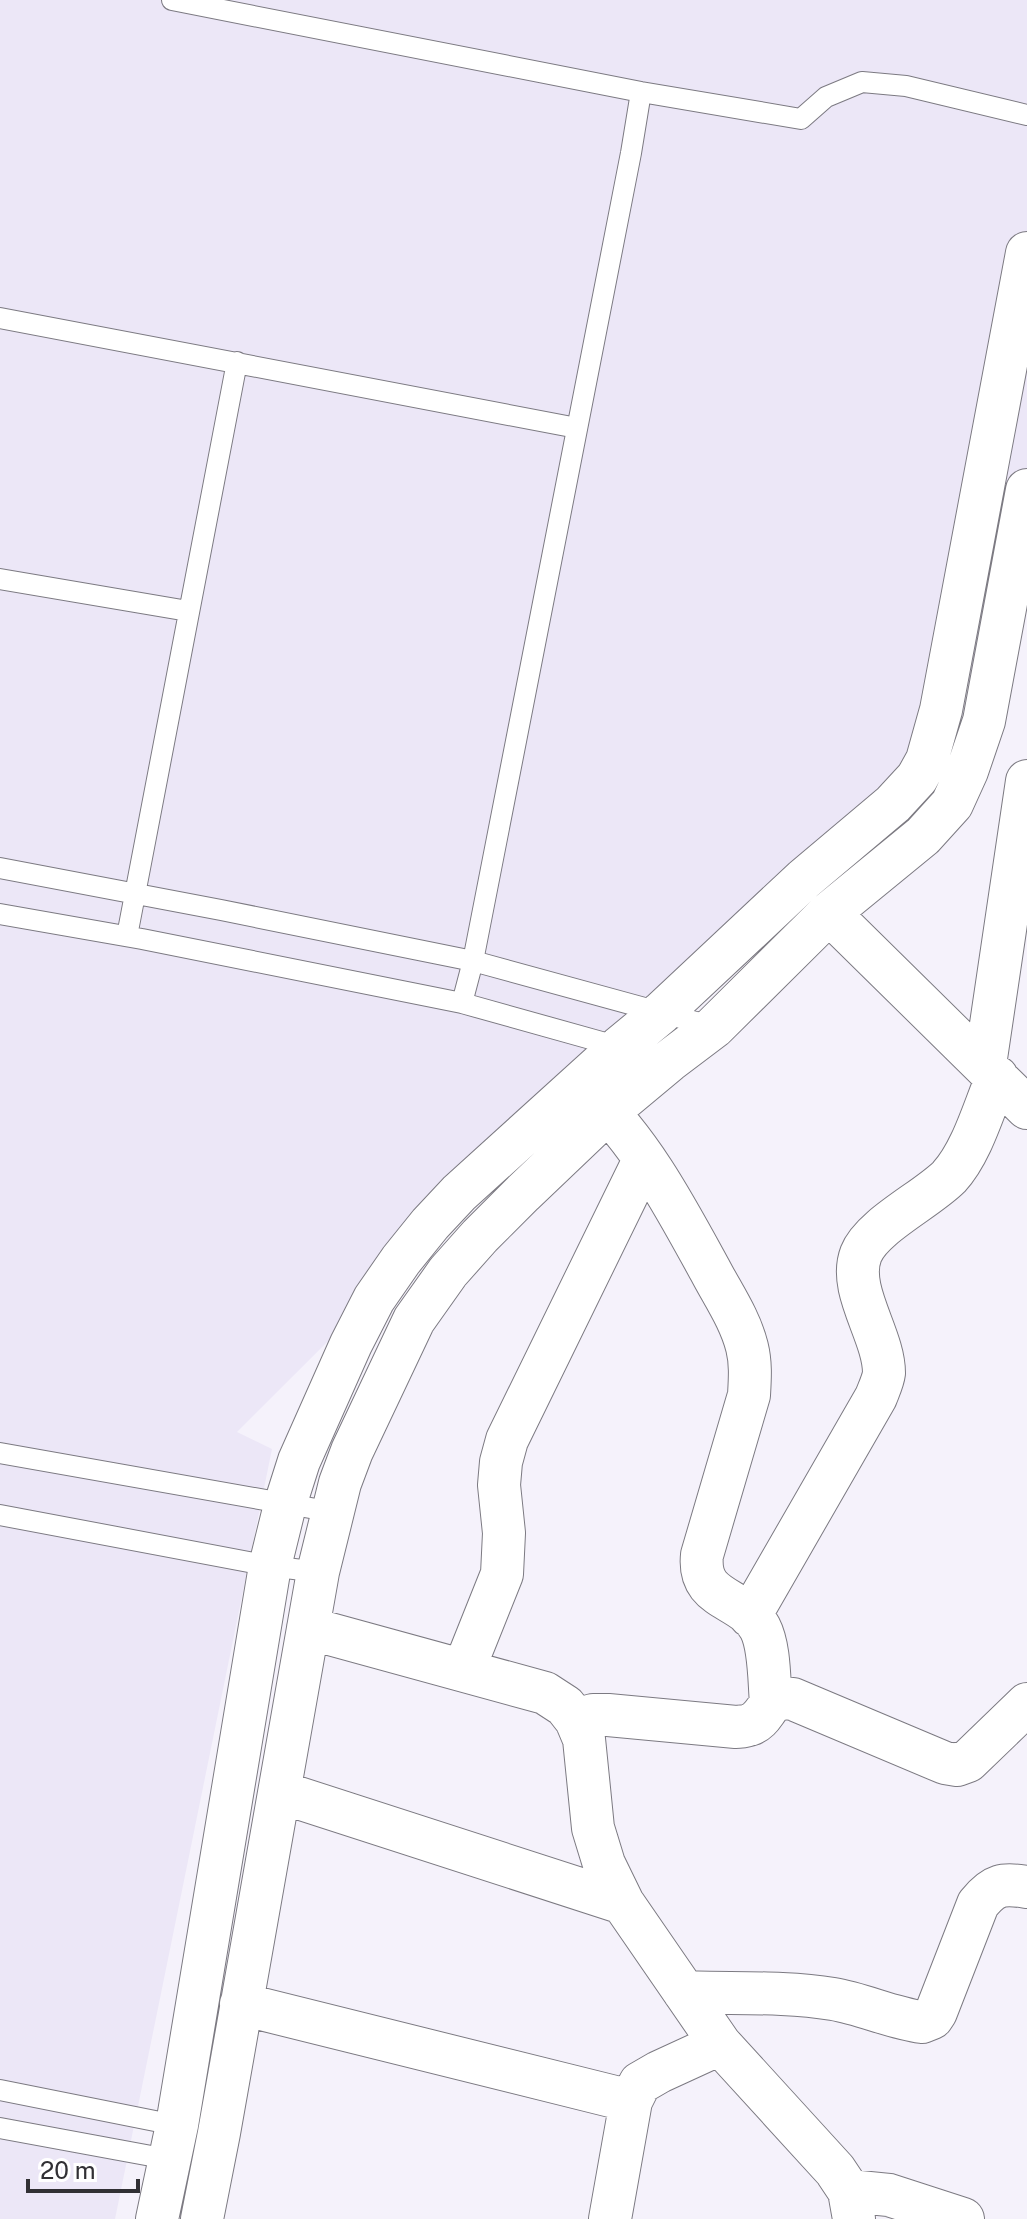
<svg xmlns="http://www.w3.org/2000/svg" width="1027" height="2219" viewBox="0 0 1027 2219" font-family="'Public Sans',sans-serif">
<rect width="100%" height="100%" fill="#f5f2fb"/>
<path fill="#ece7f7" d="M0,0H1027V611L874,796L237,1432L272,1449L115,2219H0Z"/>
<g fill="none" stroke-linecap="round" stroke-linejoin="round">
<g stroke="#7c7a82" stroke-width="22">
<path id="service" d="M172,0L641,92L801,119L826,97L862,82L906,86L1027,115
M0,318L577,428
M0,579L188,611
M0,868L221,910L473,961L714,1027
M0,914L142,939L462,1003L623,1048
M127,936L237,362
M462,1003L473,961L631,153L641,92
M0,1453L333,1512
M0,1515L270,1566L318,1572
M0,2090L180,2126
M0,2128L173,2160"/>
</g>
<g stroke="#7c7a82" stroke-width="44">
<path id="minor" d="M829,913L1027,1108
M985,1065L1027,781
M590,1094C642,1143 676,1208 710,1270C723,1295 740,1319 747,1347C751,1363 750,1378 749,1395L702,1555C697,1602 742,1595 760,1628C770,1647 769,1682 771,1703
M750,1616L876,1397C879,1389 883,1381 884,1373C884,1335 847,1290 861,1254C872,1226 926,1200 949,1177C972,1152 984,1108 997,1077
M308,1628L545,1693L565,1706L576,1720L584,1739L593,1828L604,1864L623,1903L720,2044L835,2170L849,2191L854,2219
M464,1669L502,1574L504,1533L499,1485L501,1462L507,1440L644,1160
M576,1720L593,1715H608L736,1727C738,1727 748,1726 749,1725C770,1718 763,1695 793,1699L945,1763L957,1765L968,1761L1027,1704
M280,1792L623,1903
M684,1992C733,1994 784,1991 833,1999C863,2004 892,2018 922,2022L932,2018L936,2012L978,1904C994,1884 1003,1883 1027,1887
M241,2004L631,2101
M849,2191L889,2195L963,2219
M157,2219L177,2125L270,1566L285,1505L299,1461L351,1344L374,1299L401,1260L430,1224L459,1193L620,1047L661,1013L804,879L893,804L917,778L927,760L941,710L1027,253
M202,2219L219,2133L318,1572L340,1483L352,1451L414,1320L448,1272L480,1236L523,1193L609,1111L669,1061L714,1027L829,913L923,836L952,804L967,771L984,721L1027,490
M610,2219L631,2101L640,2083L659,2072L720,2044"/>
</g>
<use href="#service" stroke="#fff" stroke-width="20"/>
<use href="#minor" stroke="#fff" stroke-width="42"/>
</g>
<path d="M28 2179v12h110v-12" fill="none" stroke="#313034" stroke-width="4"/>
<text x="40" y="2179" font-size="24" fill="#313034" stroke="#ffffff" stroke-width="6" paint-order="stroke">20 m</text>
</svg>
